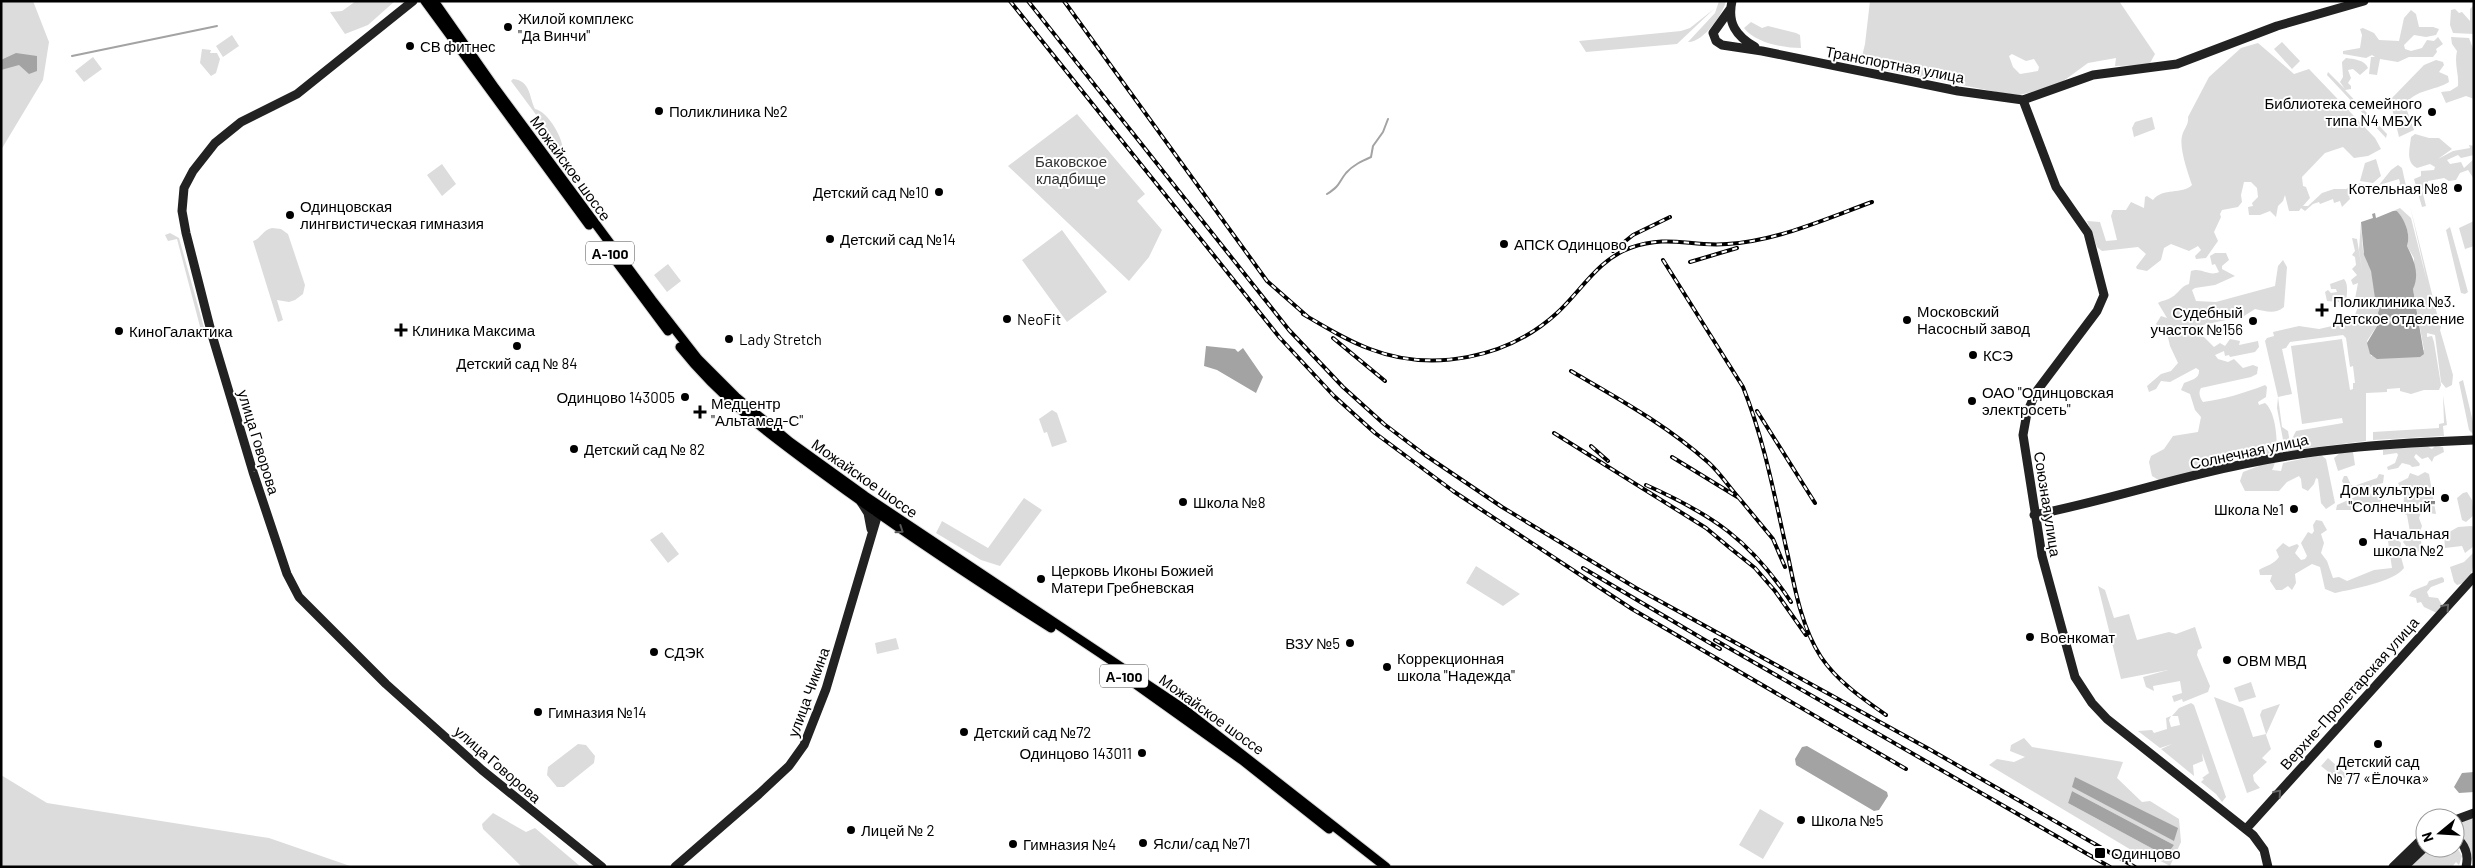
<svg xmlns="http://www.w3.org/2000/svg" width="2475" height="868" viewBox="0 0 2475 868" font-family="Barlow,sans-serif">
<rect width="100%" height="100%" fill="#fff"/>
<path fill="#dcdcdc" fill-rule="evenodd" d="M1,1H33L49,42L43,80L1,150Z
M356,1H395L368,25L345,34L330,12L342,11Z
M1719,1H1726C1723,14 1703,43 1688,42L1715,13Z
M1870,1H2119L2155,54L2149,65L2115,66L2116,58L2088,63L2062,82L2043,89L2020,95L2002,93L1860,65L1865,44ZM2012,54L2026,61L2034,59L2039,67L2038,71L2020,74L2013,67L2009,56Z
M2474,5V34L2453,33L2450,25L2451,10L2455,9L2459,13L2462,12L2470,21V9Z
M1714,9L1677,44L1586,52L1579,41L1681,31L1690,28Z
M2411,10L2416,14L2419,27H2433L2439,29L2436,35L2426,37L2414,35L2404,45L2405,49L2411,51L2422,48L2427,40L2434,41L2438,37L2443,44L2436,49L2437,52L2433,57H2409L2398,62L2380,59L2377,75L2369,74L2371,57H2375L2372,55L2366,58L2343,54V51L2360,48L2362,35L2360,29L2363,28L2374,33L2379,40L2399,41L2404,18Z
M1751,22L1762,28L1768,26L1796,33L1800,35L1801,48C1784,48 1755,43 1744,28Z
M232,35L239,46L223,57L216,46Z
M2451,37L2469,38L2474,51V99L2466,96L2446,103L2441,92L2450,91L2458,86C2459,73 2454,64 2457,51L2452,44Z
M2282,42L2300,61L2292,69L2274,49Z
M2258,43L2294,74L2309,69L2375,138L2381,149L2368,156L2354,158L2343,147L2325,153L2302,177L2303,186L2306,187L2310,198L2303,206H2308L2322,193L2334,189H2346L2357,183L2368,185L2348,192L2350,199L2342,207L2340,201L2334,203L2333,199L2320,204L2319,202L2313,204L2305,211L2301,208L2299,211H2289L2285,195L2283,201L2278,206L2276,217L2270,211L2260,215H2249L2248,207L2253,206L2252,203L2258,197L2257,188L2251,182H2244L2241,195L2242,202L2238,207L2222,210L2220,214L2221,217L2214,232L2218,241L2206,258L2196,259L2195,256L2201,250L2198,246L2189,251L2171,244L2164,248L2161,260L2147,271L2137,269L2136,267L2146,254L2138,247L2102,251L2097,247L2087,221L2100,222L2106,241L2117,240L2111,216L2113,210H2126L2131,202L2144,208L2145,197L2147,196L2153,200C2163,187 2182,195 2192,185C2188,173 2179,148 2182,136C2184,128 2189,125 2188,117L2209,77L2241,48Z
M202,49L211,50L210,53H217L220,59L216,73L211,76L200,63Z
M93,57L102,69L84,82L75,71Z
M2346,58C2354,59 2365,60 2368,68L2360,75L2353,69L2348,70L2351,78L2348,83L2351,86V89L2345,90L2387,134L2386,138L2327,75L2328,72L2345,89L2340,82L2343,77L2342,62Z
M2436,60L2443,62L2444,65L2439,72L2448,76L2449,82C2435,91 2415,89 2405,105L2414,130L2399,137L2390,100L2424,65Z
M513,79C531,81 529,97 535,109C548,112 561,135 563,148L560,147L511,81Z
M1077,114L1145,194L1137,201L1162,230L1149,257L1129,281L1008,166Z
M2152,117L2155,129L2134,137L2132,128L2135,122Z
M2415,134L2429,138H2439L2452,149L2438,159L2453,151L2470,148L2469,145L2474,146V155L2461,158L2458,155L2447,160L2450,164L2461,162L2464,168L2474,159V179L2468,170L2460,173L2456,180L2449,181L2444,178L2428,181V187L2422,190L2426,206L2422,207L2414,179L2421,176V171L2434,170L2435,167L2430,164L2417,168C2405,162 2410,148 2411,137Z
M2376,159L2381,176L2373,183L2360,181L2365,163Z
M442,164L456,184L442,196L427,175Z
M2398,165L2402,168L2406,186L2405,190L2402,192L2395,188L2400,183L2399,179L2379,185L2391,170Z
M2410,206L2439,322L2442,323L2440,330L2453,375L2452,385L2446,388L2441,382L2435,335L2427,333V337L2432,336L2434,342L2441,385L2439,390H2424L2411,394L2400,391V388L2387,389V392L2366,393V441L2301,449L2302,453L2288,451L2287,449L2296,431L2343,423L2342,418L2302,424L2291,346L2342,339L2350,390L2353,389V383H2355L2353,366L2350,367L2346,338L2343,335L2290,342L2286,348L2282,349L2292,394L2278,397L2282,427L2288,431L2290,443L2284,445L2277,408L2278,397L2265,341L2267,338L2274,336L2273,332L2299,326L2319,329L2349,322V318L2355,315L2359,304L2355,299L2358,283L2353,285L2351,280L2357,275L2352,269L2356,265L2355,257L2352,255L2355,251L2352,238L2357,239L2363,276L2359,250L2361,222L2363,251L2368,264H2370L2377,301L2381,305L2379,311L2380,321L2367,341L2371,356L2424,350L2413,289L2414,258L2407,246C2411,234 2405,221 2397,211H2393L2400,208L2411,218L2427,281Z
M2474,221V246L2465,249L2459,228Z
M2450,227L2468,292L2465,294L2461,293L2446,230Z
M272,228L281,229L288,234L305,285L303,294L295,300L289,302L277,300L283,320L278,322L253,241C261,239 262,230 272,228Z
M1062,230L1107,292L1067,322L1022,260Z
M170,233L179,238L205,331L203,338L177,239L168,241L165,235Z
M2215,253H2226L2229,260L2222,266V269L2235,276L2215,285L2195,288L2192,290L2196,301L2216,302L2275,286L2278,266L2283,260L2287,267L2284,307C2275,315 2265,311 2255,309L2244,316L2203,325L2204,337L2214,347L2220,343L2225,346L2230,339L2240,341L2239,345L2258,341L2259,347L2255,352L2230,357L2229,355L2225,356L2224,351L2215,355L2218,359L2228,362L2234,359L2243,368L2253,365L2258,367L2257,374L2251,377L2201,388C2198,393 2200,398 2203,402C2224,399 2245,393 2265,385L2267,387L2266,397L2258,402L2259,405L2265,403C2278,413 2280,457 2272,470L2281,471L2283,463L2321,455L2326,459L2335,503L2326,509L2321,503L2318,479L2316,478L2314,484L2308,491L2302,488L2301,479L2299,476L2287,482L2279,491H2245L2240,481L2243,472L2259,466L2258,464L2239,455L2230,456L2226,465L2162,482L2152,476L2149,462L2151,456L2164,449L2173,436L2198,432L2201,417L2195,410L2190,394L2181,390L2184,383C2191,380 2200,379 2199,370L2196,368L2170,382L2161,381L2156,389L2149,392L2147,386L2161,374L2171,371L2178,363L2170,346L2167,333L2156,324L2161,316L2167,318L2158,303C2163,300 2166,301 2172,297C2179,293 2181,286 2189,284L2191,271C2201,267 2209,277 2219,272L2215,264L2212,265L2210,256Z
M668,264L681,281L667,292L654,275Z
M2344,279C2350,286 2345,297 2347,305L2343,308L2339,306V302L2327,301L2325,292L2328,290L2331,293L2337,292L2336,289H2331L2330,284Z
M2463,380L2473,422V434L2469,430L2459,382Z
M2443,395L2447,425L2443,426L2444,436L2373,440V432L2439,428V424L2444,423Z
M1052,410L1057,413L1067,442L1052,447L1047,432L1044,433L1039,419Z
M2425,445L2432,449L2436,445L2443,447L2444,452L2434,457L2432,462L2428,457L2422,459L2416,454L2414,457L2420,464L2419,466L2412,467L2410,465L2402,463L2398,468L2388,470L2387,467L2395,463L2398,455L2397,453L2383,455V450Z
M2341,452H2353L2355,465L2338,471L2334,458Z
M2425,472L2429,474L2436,514L2421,512L2419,518L2422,526L2420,532L2422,549L2413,555L2403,542L2410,532L2407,515L2403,513L2404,496L2400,493L2401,488L2398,483L2408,478L2410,473L2418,476Z
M2379,474L2384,475L2383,483L2372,486L2367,490L2371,494L2378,491L2385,493V497L2379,503L2365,507L2359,506L2351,510H2336L2337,505L2355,497L2347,491L2342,481L2344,476H2347L2351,485L2354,486L2377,478Z
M2467,492L2472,500L2474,515L2466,522L2462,520L2457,498L2463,493Z
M1024,498L1042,510L1000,566L981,560L936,533L942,521L988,548Z
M2316,520L2322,521L2327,530L2321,534L2324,543L2321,553L2327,561L2333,578L2339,577L2347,581L2374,570L2392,568L2388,541L2397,539L2401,543L2400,553L2404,568C2394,582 2352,589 2335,593L2325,589L2320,567L2312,564L2295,574L2296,583L2292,590L2288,586L2282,590H2276L2270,581L2272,575H2260L2259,570C2267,565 2273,565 2279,557L2276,550L2283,543L2289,547L2297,544L2299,546L2295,553L2301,560L2305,559L2307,556L2301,543L2308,532L2312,534L2314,531L2313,525Z
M2471,526L2474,527V546L2465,553L2462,546L2445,548L2444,535L2458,527Z
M662,532L679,554L668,563L650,540Z
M2474,552C2474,565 2473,582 2457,585L2454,582L2450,567L2464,562Z
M1476,566L1520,594L1503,606L1466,583Z
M2442,577L2444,579V582L2431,587L2427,592L2429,597L2438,598L2443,607L2437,613L2424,607L2421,602L2417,603L2416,598L2409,596L2412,591L2427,585L2429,581Z
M2098,586L2105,590L2114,618L2129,614L2137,640L2169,632L2176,634L2195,627L2202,648L2198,650L2197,655L2210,686L2208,692L2183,702L2182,699L2174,702L2172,696L2182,693L2180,681L2153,686L2154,691L2146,687L2143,677L2168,670L2121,679Z
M896,638L899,649L877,654L875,643Z
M2251,682L2256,697L2239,702L2234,688Z
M2214,697L2243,708L2253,737L2266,734L2260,715L2262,710L2280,704L2266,735L2271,749L2262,758L2267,762L2253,775L2254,781L2260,788L2247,793Z
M2191,703L2194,705L2226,797L2222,802L2216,794L2201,782L2204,779L2202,778L2209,773L2202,753L2203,761L2193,765L2194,776L2161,749L2172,744L2160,748L2138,731L2152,730L2154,733L2167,729L2166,718L2171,716L2169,720L2171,727L2180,725L2178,716H2172L2179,708Z
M2024,738L2032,747L2123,762L2117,778L2142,802L2150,801L2179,819L2181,842L2170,866L2153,857L2148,860L1989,765L1997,759L2014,762L2025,757L2010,751L2011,745ZM2072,791L2174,845L2166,856L2068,803Z
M578,744L586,745L595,756L594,763L564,787H557L547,775L548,767Z
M2328,758L2347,775L2341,782L2321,766Z
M1,775L47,803L269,838L353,867H1Z
M1760,809L1784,823L1763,859L1739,845Z
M493,813L526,832L535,828L581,867H522L483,829L482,824Z
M2474,818V857L2471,860L2469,851L2455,835V824Z
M2455,844L2462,856L2459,865L2456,862L2452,867H2409L2430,848H2455Z"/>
<path fill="#a3a3a3" d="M16,53L37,56V71L29,74L19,65L1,70V60Z
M2393,211H2397C2405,220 2411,234 2407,246C2414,260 2420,274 2413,289L2424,354L2420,357L2377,359L2370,354L2367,343L2380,321L2378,313L2381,305L2375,298L2371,271L2364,255L2361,222L2373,218L2372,214L2375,213L2376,218Z
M1206,346L1235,349L1238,352L1243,348L1263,377L1256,393L1217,370L1204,366Z
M1807,746L1887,792L1888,796L1879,810L1874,811L1796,765L1795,759L1802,747Z
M2474,772V792L2459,793L2454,787L2462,773Z
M2075,777L2178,828L2174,841L2072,787Z
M2072,791L2174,845L2166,856L2068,803Z"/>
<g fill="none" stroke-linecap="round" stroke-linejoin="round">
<path stroke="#a3a3a3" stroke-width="2" d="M72,56L217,26
M1327,194C1341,185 1338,183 1346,173C1353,165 1362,161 1371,157L1373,146L1383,132L1388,119"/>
<g stroke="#dbdbdb" stroke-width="11">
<path id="primary" d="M425,1L589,225
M434,1L495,88L652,300L698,359L736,397L790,442L865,496L1184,709L1386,867
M604,245L668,331
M680,347C721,399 773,437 825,475C898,529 974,579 1051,628
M1127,678L1242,760L1329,829"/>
</g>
<path stroke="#222" stroke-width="9" d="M413,1L297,94L241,122L215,143L193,171L184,188L182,211L186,233L212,335L253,472L287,574L299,597L386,684L482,770L602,867
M1732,1C1727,23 1736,36 1755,47
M1731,8L1713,33L1716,41L1722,45L1762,51L1958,91L2023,100L2093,75L2177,64L2277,26L2364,1
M2023,100L2056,187L2088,233L2104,295L2097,311L2036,392L2027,413L2023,435L2042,556L2075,677L2092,703L2107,719L2253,835L2264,850L2268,867
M861,502L868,513L871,529
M2034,515C2105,501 2174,478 2244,464C2320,448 2396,443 2474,440
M2455,820L2474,813
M2246,829L2474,577
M2455,837C2465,844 2469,855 2466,867
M675,867L759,794L789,766L804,745L826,689L880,507
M2393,867L2425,836
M2404,867L2425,847"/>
<use href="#primary" stroke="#000" stroke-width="9"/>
<g stroke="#000" stroke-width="4">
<path id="rail" d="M1010,1L1280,338L1334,396L1375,433L1453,491L1632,609L1906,769
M1028,1L1289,330L1343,387L1384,424L1425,455L1502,507L1636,588L1929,749L2135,867
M1064,1L1267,281L1308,317
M1613,251L1633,235L1670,217
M1663,260L1743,387C1765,442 1775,499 1788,556C1795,590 1802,628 1821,657C1837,681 1863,699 1886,715
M1690,262L1737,248
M1303,314C1325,327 1346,340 1370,349C1432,373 1508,358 1557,313C1580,292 1599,259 1630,248C1669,234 1689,247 1727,244C1777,241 1825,219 1872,202
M1333,338L1385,381
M1571,371C1619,399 1668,426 1709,463C1720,473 1729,487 1739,498
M1757,411L1815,503
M1554,433L1706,528L1730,548L1755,568L1775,591L1806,635
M1591,446L1608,461
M1672,457L1739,498L1773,539L1785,567
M1646,485C1713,515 1750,540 1791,602
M1583,568L1720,649
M1715,640L2110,867"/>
</g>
<use href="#rail" stroke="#fff" stroke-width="2" stroke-dasharray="5.5" stroke-linecap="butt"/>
</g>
<defs><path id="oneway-chevron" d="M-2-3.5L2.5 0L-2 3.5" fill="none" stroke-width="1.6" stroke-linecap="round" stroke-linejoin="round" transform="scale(1.25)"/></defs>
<use stroke="#595959" href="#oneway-chevron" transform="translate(900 530) rotate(34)"/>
<g stroke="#646464">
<use href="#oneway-chevron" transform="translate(2446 607) rotate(-48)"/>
<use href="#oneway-chevron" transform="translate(2278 793) rotate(-49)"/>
</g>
<g fill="#000" stroke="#fff" stroke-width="2">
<circle cx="508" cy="27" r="5"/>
<circle cx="410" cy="46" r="5"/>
<circle cx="659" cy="111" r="5"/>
<circle cx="2432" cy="112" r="5"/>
<circle cx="2458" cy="188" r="5"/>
<circle cx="939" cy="192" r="5"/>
<circle cx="290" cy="215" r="5"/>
<circle cx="830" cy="239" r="5"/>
<circle cx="1504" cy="244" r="5"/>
<path d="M2319.5 302.5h5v5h5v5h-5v5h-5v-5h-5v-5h5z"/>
<circle cx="1007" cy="319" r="5"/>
<circle cx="1907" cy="320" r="5"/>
<circle cx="2253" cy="321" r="5"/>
<path d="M398.5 322.5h5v5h5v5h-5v5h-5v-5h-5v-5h5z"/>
<circle cx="119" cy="331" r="5"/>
<circle cx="729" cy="339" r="5"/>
<circle cx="517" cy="346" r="5"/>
<circle cx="1973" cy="355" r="5"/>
<circle cx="685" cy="397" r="5"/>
<circle cx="1972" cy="401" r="5"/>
<path d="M697.5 404.5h5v5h5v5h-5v5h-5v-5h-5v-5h5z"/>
<circle cx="574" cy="449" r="5"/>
<circle cx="2445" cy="498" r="5"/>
<circle cx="1183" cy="502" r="5"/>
<circle cx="2294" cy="509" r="5"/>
<circle cx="2363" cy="542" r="5"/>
<circle cx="1041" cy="579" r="5"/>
<circle cx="2030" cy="637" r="5"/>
<circle cx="1350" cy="643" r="5"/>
<circle cx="654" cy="652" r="5"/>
<circle cx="2227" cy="660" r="5"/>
<circle cx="1387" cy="667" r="5"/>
<circle cx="538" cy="712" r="5"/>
<circle cx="964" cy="732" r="5"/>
<circle cx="2378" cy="744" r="5"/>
<circle cx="1142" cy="753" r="5"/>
<circle cx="1801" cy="820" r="5"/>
<circle cx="851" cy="830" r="5"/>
<circle cx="1143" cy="843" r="5"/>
<circle cx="1013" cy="844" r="5"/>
<rect x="2094" y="847" width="12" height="12" rx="2.5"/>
</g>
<g text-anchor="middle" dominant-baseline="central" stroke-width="4" stroke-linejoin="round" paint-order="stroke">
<g fill="#fff" stroke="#4c4c4c" stroke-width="1">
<rect x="586" y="241.5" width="48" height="23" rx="4"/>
<rect x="1100" y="664.5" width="48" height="23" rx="4"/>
</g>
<g font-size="14" font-weight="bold" fill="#000">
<text x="610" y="253">А-100</text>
<text x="1124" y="676">А-100</text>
</g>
<g font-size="15" fill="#000" stroke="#fff" text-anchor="start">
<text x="518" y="18">Жилой комплекс<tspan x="518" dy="17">"Да Винчи"</tspan></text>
<text x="420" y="46">СВ фитнес</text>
<text x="2422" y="103" text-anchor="end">Библиотека семейного<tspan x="2422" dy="17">типа N4 МБУК</tspan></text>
<text x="669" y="111">Поликлиника №2</text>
<text x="2448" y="188" text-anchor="end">Котельная №8</text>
<text x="929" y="192" text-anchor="end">Детский сад №10</text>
<text x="300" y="206">Одинцовская<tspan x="300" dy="17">лингвистическая гимназия</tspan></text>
<text x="840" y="239">Детский сад №14</text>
<text x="1514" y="244">АПСК Одинцово</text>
<text x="2333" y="301">Поликлиника №3.<tspan x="2333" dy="17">Детское отделение</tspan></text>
<text x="1917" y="311">Московский<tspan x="1917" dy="17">Насосный завод</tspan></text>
<text x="2243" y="312" text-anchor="end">Судебный<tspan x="2243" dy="17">участок №156</tspan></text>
<text x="1017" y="319">NeoFit</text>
<text x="412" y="330">Клиника Максима</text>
<text x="129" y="331">КиноГалактика</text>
<text x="739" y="339">Lady Stretch</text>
<text x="1983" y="355">КСЭ</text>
<text x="517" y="363" text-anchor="middle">Детский сад № 84</text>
<text x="1982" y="392">ОАО "Одинцовская<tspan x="1982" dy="17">электросеть"</tspan></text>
<text x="675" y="397" text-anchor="end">Одинцово 143005</text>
<text x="711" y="403">Медцентр<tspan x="711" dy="17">"Альтамед-С"</tspan></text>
<text x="584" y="449">Детский сад № 82</text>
<text x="2435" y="489" text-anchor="end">Дом культуры<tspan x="2435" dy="17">"Солнечный"</tspan></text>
<text x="1193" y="502">Школа №8</text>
<text x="2284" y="509" text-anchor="end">Школа №1</text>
<text x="2373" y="533">Начальная<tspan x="2373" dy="17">школа №2</tspan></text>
<text x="1051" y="570">Церковь Иконы Божией<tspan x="1051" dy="17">Матери Гребневская</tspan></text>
<text x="2040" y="637">Военкомат</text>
<text x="1340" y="643" text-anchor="end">ВЗУ №5</text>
<text x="664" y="652">СДЭК</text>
<text x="1397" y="658">Коррекционная<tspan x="1397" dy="17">школа "Надежда"</tspan></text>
<text x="2237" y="660">ОВМ МВД</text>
<text x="548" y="712">Гимназия №14</text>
<text x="974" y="732">Детский сад №72</text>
<text x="1132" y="753" text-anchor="end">Одинцово 143011</text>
<text x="2378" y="761" text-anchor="middle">Детский сад<tspan x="2378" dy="17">№ 77 «Ёлочка»</tspan></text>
<text x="1811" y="820">Школа №5</text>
<text x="861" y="830">Лицей № 2</text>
<text x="1153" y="843">Ясли/сад №71</text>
<text x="1023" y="844">Гимназия №4</text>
<text x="2111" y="853">Одинцово</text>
</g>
<g font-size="15" fill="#000" stroke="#fff">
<text transform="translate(1895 64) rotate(11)">Транспортная улица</text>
<text transform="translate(571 168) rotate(54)">Можайское шоссе</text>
<text transform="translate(259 442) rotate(73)">улица Говорова</text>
<text transform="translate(2249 451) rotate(-12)">Солнечная улица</text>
<text transform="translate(865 478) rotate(35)">Можайское шоссе</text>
<text transform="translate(2048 504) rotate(81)">Союзная улица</text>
<text transform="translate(808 692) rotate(-70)">улица Чикина</text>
<text transform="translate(2349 693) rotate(-48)">Верхне-Пролетарская улица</text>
<text transform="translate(1212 714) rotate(36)">Можайское шоссе</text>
<text transform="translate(498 764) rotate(41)">улица Говорова</text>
</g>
<g font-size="15" fill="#333" stroke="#fff">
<text x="1071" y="161">Баковское<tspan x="1071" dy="17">кладбище</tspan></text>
</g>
</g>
<rect width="2475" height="868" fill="none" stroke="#000000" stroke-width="5"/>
<g transform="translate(2440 833) rotate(252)"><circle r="24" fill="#ffffff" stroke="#999999"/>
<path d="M0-4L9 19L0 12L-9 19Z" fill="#000000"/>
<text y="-8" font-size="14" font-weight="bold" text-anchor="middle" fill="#000000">N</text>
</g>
</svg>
